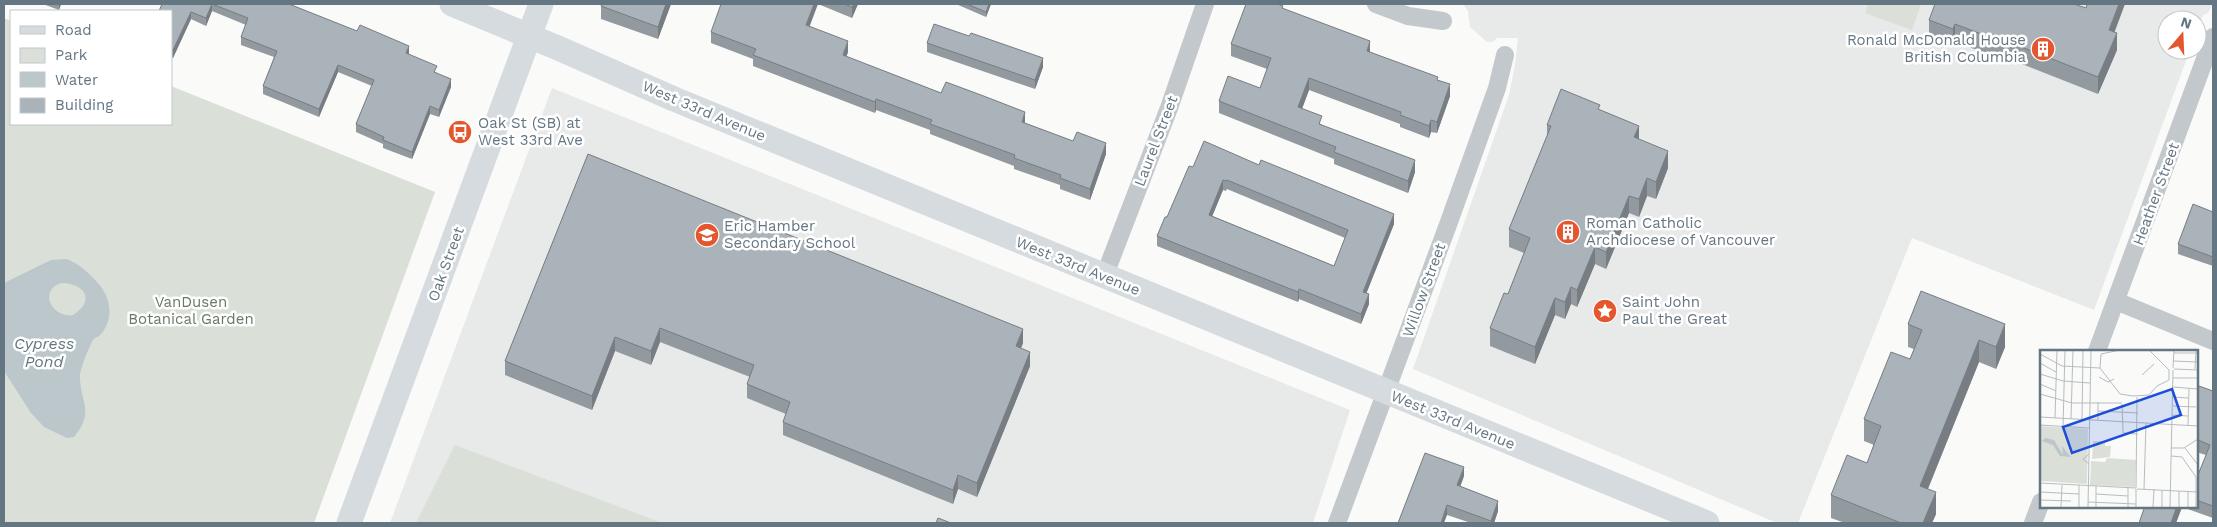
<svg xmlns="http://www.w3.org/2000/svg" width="2217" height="527" viewBox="0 0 2217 527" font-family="'Work Sans',sans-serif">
<rect width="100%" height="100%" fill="#fafaf8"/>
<path fill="#e8e9e9" d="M1463,4H2213L2208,13L2203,15L2197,31V20H2167V50H2190L2094,310L1912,238L1798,523H1777L1413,369L1509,95L1515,65L1518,38H1497L1493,42H1487L1470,27L1468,11Z
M552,88L1350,410L1313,523H390Z"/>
<path fill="#dadfd7" d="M1868,4H1921L1912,30L1865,13Z
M4,18L11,21V124H171V86L435,192L314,523H4Z
M455,445L662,523H416Z"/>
<path fill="#bbc7cb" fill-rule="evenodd" d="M66,259C77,262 88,272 96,281C110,295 115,316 102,333C100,336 96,337 93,340C90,344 80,370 80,375C79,401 96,411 74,437L67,438L44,427L31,413L4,371V283L51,260ZM61,283C85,283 96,301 73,315C52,318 38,291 61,283Z"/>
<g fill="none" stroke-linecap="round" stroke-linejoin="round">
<path stroke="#c3c8cc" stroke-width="18" d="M1376,4L1408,16L1443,21
M1104,277L1169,108L1205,4
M2116,301L2213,341
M2097,351L2213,37
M1337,523L1449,222L1497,88L1505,55
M2033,523L2041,502"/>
<path stroke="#d6dbdf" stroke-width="25" d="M452,4L558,48L674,99L1707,523
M349,523L541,4"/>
</g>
<path fill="#929a9f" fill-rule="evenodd" d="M43,4H61L59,10Z
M159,4H289L409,54V55L437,73L451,87L439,117L430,114L412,159L383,148V144L356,132V124L372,86L338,72L319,117L263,94V86L274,57L241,45V37L246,25L212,11L206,26L191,19L173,58L171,57V11Z
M671,4L658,39L601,19V6Z
M818,4H858L852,18Z
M956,4H991L986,17Z
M1283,9L1370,52L1438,80L1450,96L1437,133L1431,132L1429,138L1400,127V124L1309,90L1302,109L1322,125L1415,172L1408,193L1334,164V159L1219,113V101L1260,88L1267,69L1231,56V44Z
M1929,20L2115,32L2117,50L2098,94L2014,61L2013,63L1955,42L1953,47L1929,38Z
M810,27L848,52L846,57L941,93L1025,123L1106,154L1090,200L1060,189V185L1014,169V166L930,134V130L876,110L875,113L753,66V59L711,43V32Z
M927,43L1043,67L1035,89L927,52Z
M1600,110L1639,139L1668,168L1656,199L1647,196L1639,217L1629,213L1606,269L1595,264L1577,307L1571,304L1565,319L1555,315L1535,364L1490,346V328L1508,294L1524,253L1509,247V229L1547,137V125Z
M588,154L1023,343L1021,348L1030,366L977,497L958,489L953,504L783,435V422L786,414L747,398V384L750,377L660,342L651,365L615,351L592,410L505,375V361Z
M1193,167L1394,224L1366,293L1369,304L1361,324L1299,299L1298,302L1157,246V236L1167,217ZM1227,189L1345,238L1334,266L1212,216L1223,190L1226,191Z
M2213,212V266L2178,254V244Z
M1921,291L2005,347L1996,369L1979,362L1928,489L1936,514L1932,523H1845L1831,518V495L1867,463L1874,445L1864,441V419L1910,359L1914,349L1908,347V324Z
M2196,385L2213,391V518L2182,507L2176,523H2139L2145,506H2196V474L2198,475L2206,455L2196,452Z
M1464,476L1460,487L1498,511L1494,523H1471L1447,515L1398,523Z"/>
<path fill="#777d82" d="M59,4H61L59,10Z
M212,4V11L206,26V18Z
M666,4H671L658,39V27Z
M814,4H818L806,36V25Z
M854,4H858L852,18V7Z
M989,4H991L986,17V12Z
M2119,4H2125L2109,47V30Z
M191,12V19L173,58V50Z
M1955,24V42L1953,47V29Z
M2117,33V50L2098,94V77Z
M848,41V52L843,66V55Z
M1370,41V53L1367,51Z
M2014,44V61L2013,63V46Z
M409,46V54L406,61V53Z
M1043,58V67L1035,89V80Z
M338,65V72L319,117V109Z
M1309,78V90L1298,119V107Z
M451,79V87L439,117V110Z
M1450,84V96L1437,133V122Z
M876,99V110L875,113V102Z
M430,106V114L412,159V152Z
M1025,112V123L1022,122Z
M1431,120V132L1429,138V126Z
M1639,126V143L1634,137Z
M1106,143V154L1090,200V189Z
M1668,151V168L1656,199V182Z
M1415,160V172L1408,193V181Z
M1647,178V196L1639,217V199Z
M1223,180V190L1209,224V215Z
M1629,196V213L1606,269V252Z
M1394,214V224L1363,302V292Z
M1595,247V264L1577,307V290Z
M1571,287V304L1565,319V302Z
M1299,289V299L1298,302V292Z
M1369,294V304L1361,324V314Z
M1555,298V315L1535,364V347Z
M2005,324V347L1996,369V347Z
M660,328V342L651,365V351Z
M1023,329V343L1016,360V346Z
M615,337V351L592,410V396Z
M1979,340V362L1920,508V486Z
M1030,352V366L977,497V483Z
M1464,467V476L1457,495V485Z
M958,475V489L953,504V490Z
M1936,492V514L1932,523H1923Z
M1498,501V511L1494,523H1491V521Z
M1447,505V515L1444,523H1441Z
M2177,506H2182V507L2176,523H2171Z"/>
<path fill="#aab3b9" stroke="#777d82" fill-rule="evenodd" d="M162,4H212L206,18L191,12L173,50L171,49V11H159Z
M212,4H289L357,31L360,25L409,46L406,53L437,66L434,72L451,79L439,110L430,106L412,152L383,140L384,137L356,124L374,80L338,65L319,109L263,86L277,51L241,37L248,18Z
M602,4H666L658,27L601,6Z
M721,4H814L806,25L848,41L843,55L941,93L946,82L981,95L1025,112L1022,122L1073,141L1077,132L1106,143L1090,189L1060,178L1061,175L1014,158L1015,155L930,124L932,120L876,99L875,102L753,55L756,49L711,32Z
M844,4H854L852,7Z
M967,4H989L986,12Z
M1246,4H1277L1283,6L1282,8L1370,41L1367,51L1438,77L1437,80L1450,84L1437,122L1431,120L1429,126L1400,115L1401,112L1309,78L1298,107L1322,116L1319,124L1415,160L1408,181L1334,152L1336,147L1219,101L1228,76L1260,88L1271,58L1231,44Z
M1935,4H2074L2086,8L2087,4H2119L2109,30L2117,33L2098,77L2014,44L2013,46L1955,24L1953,29L1929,20Z
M934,24L969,36L971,33L1043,58L1035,80L927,43Z
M1561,89L1600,105L1598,109L1639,126L1634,137L1668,151L1656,182L1647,178L1639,199L1629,196L1606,252L1595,247L1577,290L1571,287L1565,302L1555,298L1535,347L1490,328L1504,293L1508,294L1530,238L1509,229L1551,126L1547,125Z
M1204,141L1259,165L1261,160L1394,214L1363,292L1369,294L1361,314L1299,289L1298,292L1157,236L1165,217H1167L1189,166L1193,167ZM1223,180L1226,181L1227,180L1348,230L1334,266L1209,215Z
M588,154L1023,329L1016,346L1030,352L977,483L958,475L953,490L783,422L790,402L747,384L754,365L660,328L651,351L615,337L592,396L505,361Z
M2193,204L2213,212V257L2178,244Z
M1921,291L2005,324L1996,347L1979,340L1920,486L1936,492L1923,523H1901L1831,495L1847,455L1867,463L1881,426L1864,419L1891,352L1910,359L1922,330L1908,324Z
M2196,385L2213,391V506L2196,500V474L2198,475L2210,445L2196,439Z
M1425,453L1464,467L1457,485L1498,501L1491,521L1447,505L1441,523H1398Z
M2145,506H2177L2171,523H2139Z
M938,518L951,523H936Z"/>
<defs>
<g id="building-disc" transform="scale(1.25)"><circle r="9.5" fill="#e4572e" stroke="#fff"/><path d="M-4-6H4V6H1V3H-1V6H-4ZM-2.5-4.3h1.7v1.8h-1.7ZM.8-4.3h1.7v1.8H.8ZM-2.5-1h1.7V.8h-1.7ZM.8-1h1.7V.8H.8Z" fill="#fff"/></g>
<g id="bus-disc" transform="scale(1.25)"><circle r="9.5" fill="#e4572e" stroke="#fff"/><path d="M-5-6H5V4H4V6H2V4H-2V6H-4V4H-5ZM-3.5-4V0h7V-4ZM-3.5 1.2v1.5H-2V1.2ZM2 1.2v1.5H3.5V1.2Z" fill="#fff"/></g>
<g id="school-disc" transform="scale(1.25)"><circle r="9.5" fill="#e4572e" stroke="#fff"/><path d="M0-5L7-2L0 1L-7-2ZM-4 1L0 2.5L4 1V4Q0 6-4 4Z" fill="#fff"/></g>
<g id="sight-disc" transform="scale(1.25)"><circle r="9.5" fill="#e4572e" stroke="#fff"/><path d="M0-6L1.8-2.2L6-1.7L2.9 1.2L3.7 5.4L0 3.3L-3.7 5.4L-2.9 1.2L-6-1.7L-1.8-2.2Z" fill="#fff"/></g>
</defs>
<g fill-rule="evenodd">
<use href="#building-disc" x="2043" y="49"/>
<use href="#bus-disc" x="460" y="132"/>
<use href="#building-disc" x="1568" y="232"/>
<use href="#school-disc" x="707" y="235"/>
<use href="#sight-disc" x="1605" y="311"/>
</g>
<g text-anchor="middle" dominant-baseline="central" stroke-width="5" stroke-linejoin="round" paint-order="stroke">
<g font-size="15" fill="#657683" stroke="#fff" text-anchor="start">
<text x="2026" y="40" text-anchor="end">Ronald McDonald House<tspan x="2026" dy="17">British Columbia</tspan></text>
<text x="478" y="123">Oak St (SB) at<tspan x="478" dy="17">West 33rd Ave</tspan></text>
<text x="1586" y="223">Roman Catholic<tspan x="1586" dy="17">Archdiocese of Vancouver</tspan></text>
<text x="724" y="226">Eric Hamber<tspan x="724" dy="17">Secondary School</tspan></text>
<text x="1622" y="302">Saint John<tspan x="1622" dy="17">Paul the Great</tspan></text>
</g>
<g font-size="15" fill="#657683" stroke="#fff">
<text transform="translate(704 111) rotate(23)">West 33rd Avenue</text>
<text transform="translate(1156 141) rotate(-69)">Laurel Street</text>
<text transform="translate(2156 194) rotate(-70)">Heather Street</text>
<text transform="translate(446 264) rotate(-70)">Oak Street</text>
<text transform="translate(1078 266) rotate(22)">West 33rd Avenue</text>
<text transform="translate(1424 290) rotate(-70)">Willow Street</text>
<text transform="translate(1453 420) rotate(22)">West 33rd Avenue</text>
</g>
<g font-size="15" fill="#687a64" stroke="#fff">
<text x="191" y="302">VanDusen<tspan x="191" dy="17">Botanical Garden</tspan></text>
</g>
<g font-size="16" font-style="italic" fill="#60757c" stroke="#fff">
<text x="44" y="343">Cypress<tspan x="44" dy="18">Pond</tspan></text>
</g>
</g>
<g transform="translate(2040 350)">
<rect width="158" height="158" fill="#fafaf8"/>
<path d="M0,76L48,79L47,134L0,131ZM53,91H65V96H71L70,107L52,109ZM67,108L96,110L95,137L50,135L51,111L65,112Z" fill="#dadfd7"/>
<path d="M5,88L14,90L23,105L22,96L31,107L20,106L13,95L2,91Z" fill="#bbc7cb"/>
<path fill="none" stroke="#b5bdc2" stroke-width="1" d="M80,0L61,4L60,18L80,44L93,46L109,45L117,36L129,30V20L109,0M134,3H158M0,4L22,16L60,18M133,11L158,12M0,13L16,22M133,18L134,0M134,19L158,20M155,19L156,0M0,24L23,31L50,33M102,25L114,14M59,27L68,32L74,29M133,28H158M0,34L16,41M133,37L158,39M0,44L32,53H82M133,47L148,48M158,47V87M82,54L83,81M133,56L156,57M58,61L98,63M132,65L148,66M0,67L158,76M15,68L17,0M31,69L33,0M42,69L43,0M58,70V52M0,75L49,78M148,75L149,38M23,77L25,0M83,81V83L98,84M131,98H144L158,89M145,98L158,115M131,106L142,107L156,127V157M49,114L43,109L49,104M0,133L96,138M96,138L97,47M97,139L158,142M104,139L106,73M0,142L39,144M56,144L88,146M0,150L31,151M48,152L96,154M21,157L22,135M39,157V135M48,157L51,0M56,157V136M88,157V138M96,157V139M113,157L114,139M122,157V140M130,157L133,20M139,157V141M148,157V141"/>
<path fill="#1d4ed8" fill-opacity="0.15" stroke="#1d4ed8" stroke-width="2.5" d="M132,39L141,65L32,103L23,77Z"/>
<rect width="158" height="158" fill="none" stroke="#657683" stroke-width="2.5"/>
</g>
<rect width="2217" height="527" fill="none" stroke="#657683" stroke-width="10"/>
<rect x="10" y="10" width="162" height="115" fill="#ffffff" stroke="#c1c8cd"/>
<rect x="20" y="26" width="25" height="8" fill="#d6dbdf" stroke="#c1c8cd"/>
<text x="55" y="35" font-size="15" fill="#657683">Road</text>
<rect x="20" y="48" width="25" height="15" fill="#dadfd7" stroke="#c1c8cd"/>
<text x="55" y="60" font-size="15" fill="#657683">Park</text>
<rect x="20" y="72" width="25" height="15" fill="#bbc7cb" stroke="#c1c8cd"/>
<text x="55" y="85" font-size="15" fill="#657683">Water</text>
<rect x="20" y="98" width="25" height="15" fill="#aab3b9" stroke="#c1c8cd"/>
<text x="55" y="110" font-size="15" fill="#657683">Building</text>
<g transform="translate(2182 35) rotate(19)"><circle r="24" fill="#ffffff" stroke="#c1c8cd"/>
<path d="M0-4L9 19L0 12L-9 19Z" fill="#e4572e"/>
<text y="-8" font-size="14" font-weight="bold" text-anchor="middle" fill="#657683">N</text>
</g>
</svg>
